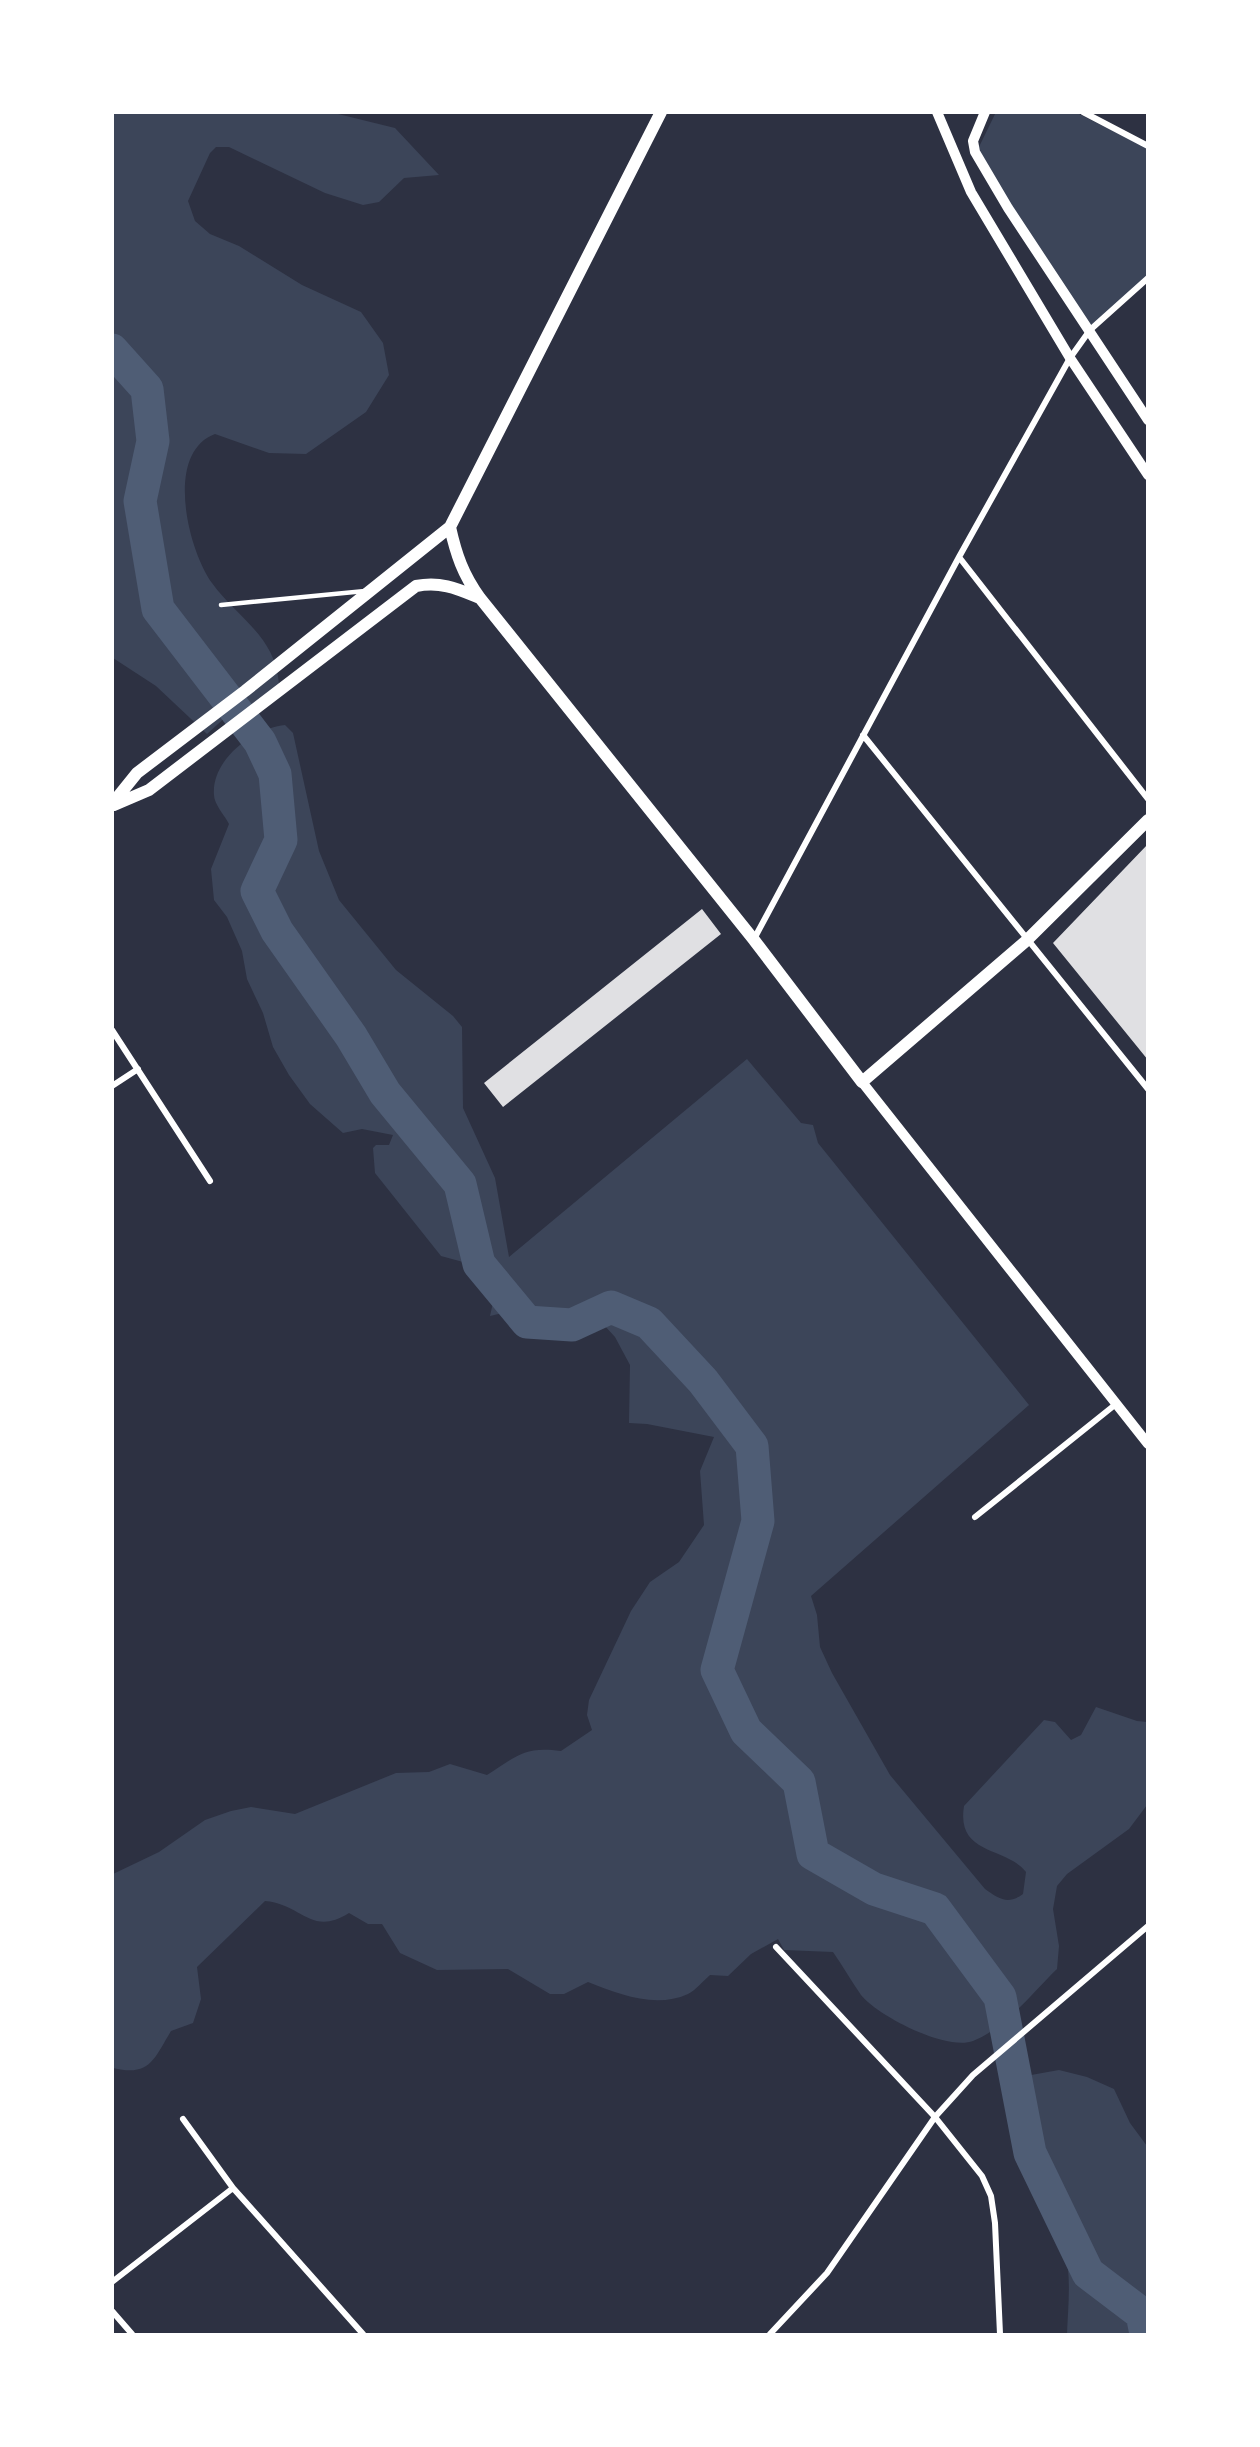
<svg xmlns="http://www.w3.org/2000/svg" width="1260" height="2447" viewBox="0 0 1260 2447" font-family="Quicksand,sans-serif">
<rect width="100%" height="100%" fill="#2d3142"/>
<path fill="#3c4559" d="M996,112L1077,113L1147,148V280L1091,331L977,151Z
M112,113H334L395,128L439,175L404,178L379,202L363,205L325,193L229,147H216L210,153L188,201L195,221L210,234L239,246L302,285L361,312L383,343L389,375L366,412L306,454L269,453L215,434C164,453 188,550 212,583C238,619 275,635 279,684L264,702L229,714L207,734L156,686L113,658Z
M285,725L293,733L319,851L339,900L396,970L453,1016L462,1027L463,1108L495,1178L509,1257L747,1059L801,1123L813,1125L818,1143L1029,1405L811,1596L817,1615L820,1647L832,1673L890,1775L985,1889C999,1899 1008,1905 1023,1894L1026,1872C1006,1846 956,1856 964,1806L1044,1720L1055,1722L1071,1740L1081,1735L1096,1707L1137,1721L1147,1722V1805L1129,1829L1067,1874L1057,1886L1053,1909L1059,1946L1057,1969C1032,1993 1006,2028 973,2041C946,2051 878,2016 861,1995C851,1981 843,1966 833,1952L784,1950L778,1939L751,1954L728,1976L710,1975C703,1981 696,1990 688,1994C655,2009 619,1994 588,1982L564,1994H550L508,1969L437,1970L400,1953L382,1924H368L349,1913C311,1937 302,1904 265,1901L197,1967L201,1999L193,2023L171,2031C154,2059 150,2077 113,2068V1874L159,1852L205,1820L231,1811L251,1807L295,1814L396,1773L429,1772L450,1764L487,1775C517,1756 524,1746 561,1751L592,1730L587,1715L589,1700L631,1611L650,1582L679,1562L704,1525L700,1471L714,1437L647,1424L629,1423L630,1365L615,1337L593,1313L578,1310L533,1316L527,1307L490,1316L496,1289L493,1274L485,1268L441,1256L375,1173L373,1148L376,1145H389L393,1135L362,1129L343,1133L310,1104L289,1075L273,1047L263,1013L247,979L242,951L227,917L214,900L211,869L229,824C225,816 214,804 214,795C211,760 253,728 285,725Z
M1059,2070L1087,2077L1114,2089L1130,2123L1147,2146V2334H1067C1068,2306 1072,2275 1064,2247C1058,2227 1049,2206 1036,2189C1031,2181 1021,2172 1017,2163C1005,2134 1020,2101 1031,2075Z"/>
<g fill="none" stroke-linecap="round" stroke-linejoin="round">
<path stroke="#4f5d75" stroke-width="33" d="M112,350L147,389L153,441L140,501L158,609L260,742L275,774L281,840L257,891L277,931L351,1036L385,1093L460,1184L479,1264L527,1322L572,1325L611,1307L649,1323L703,1381L752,1446L758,1521L717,1670L746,1731L799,1782L813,1854L874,1889L935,1909L1000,1997L1030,2153L1088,2273L1142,2314L1146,2334"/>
</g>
<path fill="#e0e0e3" d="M1148,844V1060L1053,943Z
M702,909L721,934L503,1107L484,1083Z"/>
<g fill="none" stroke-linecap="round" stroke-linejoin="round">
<path stroke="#fff" stroke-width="4.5" d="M221,605L365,591"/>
<path stroke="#fff" stroke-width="6" d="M1083,112L1148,146
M959,557L1148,799
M863,735L1148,1089
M754,939L959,557L1070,358L1090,330L1148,278
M112,1030L210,1181
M112,1086L138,1069
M975,1517L1116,1404
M776,1947L935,2117L982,2176L991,2196L995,2223L1000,2334
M183,2119L233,2188L363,2334
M112,2282L233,2188
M112,2311L132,2334
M770,2334L827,2273L935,2117L973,2075L1148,1926"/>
<path stroke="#fff" stroke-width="10" d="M937,112L971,192L1070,358L1148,475
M985,112L973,141L975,152L1008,208L1148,420
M862,1082L1148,1444"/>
<path stroke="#fff" stroke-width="12" d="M450,527C456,554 463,575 480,598L754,940L862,1082L1026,941L1148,820
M112,804L137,773L245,691L450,527L661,112
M114,805L149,790L416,586C441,581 458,589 480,598"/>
</g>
<rect width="1260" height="2447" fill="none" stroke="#ffffff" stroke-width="228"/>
</svg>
